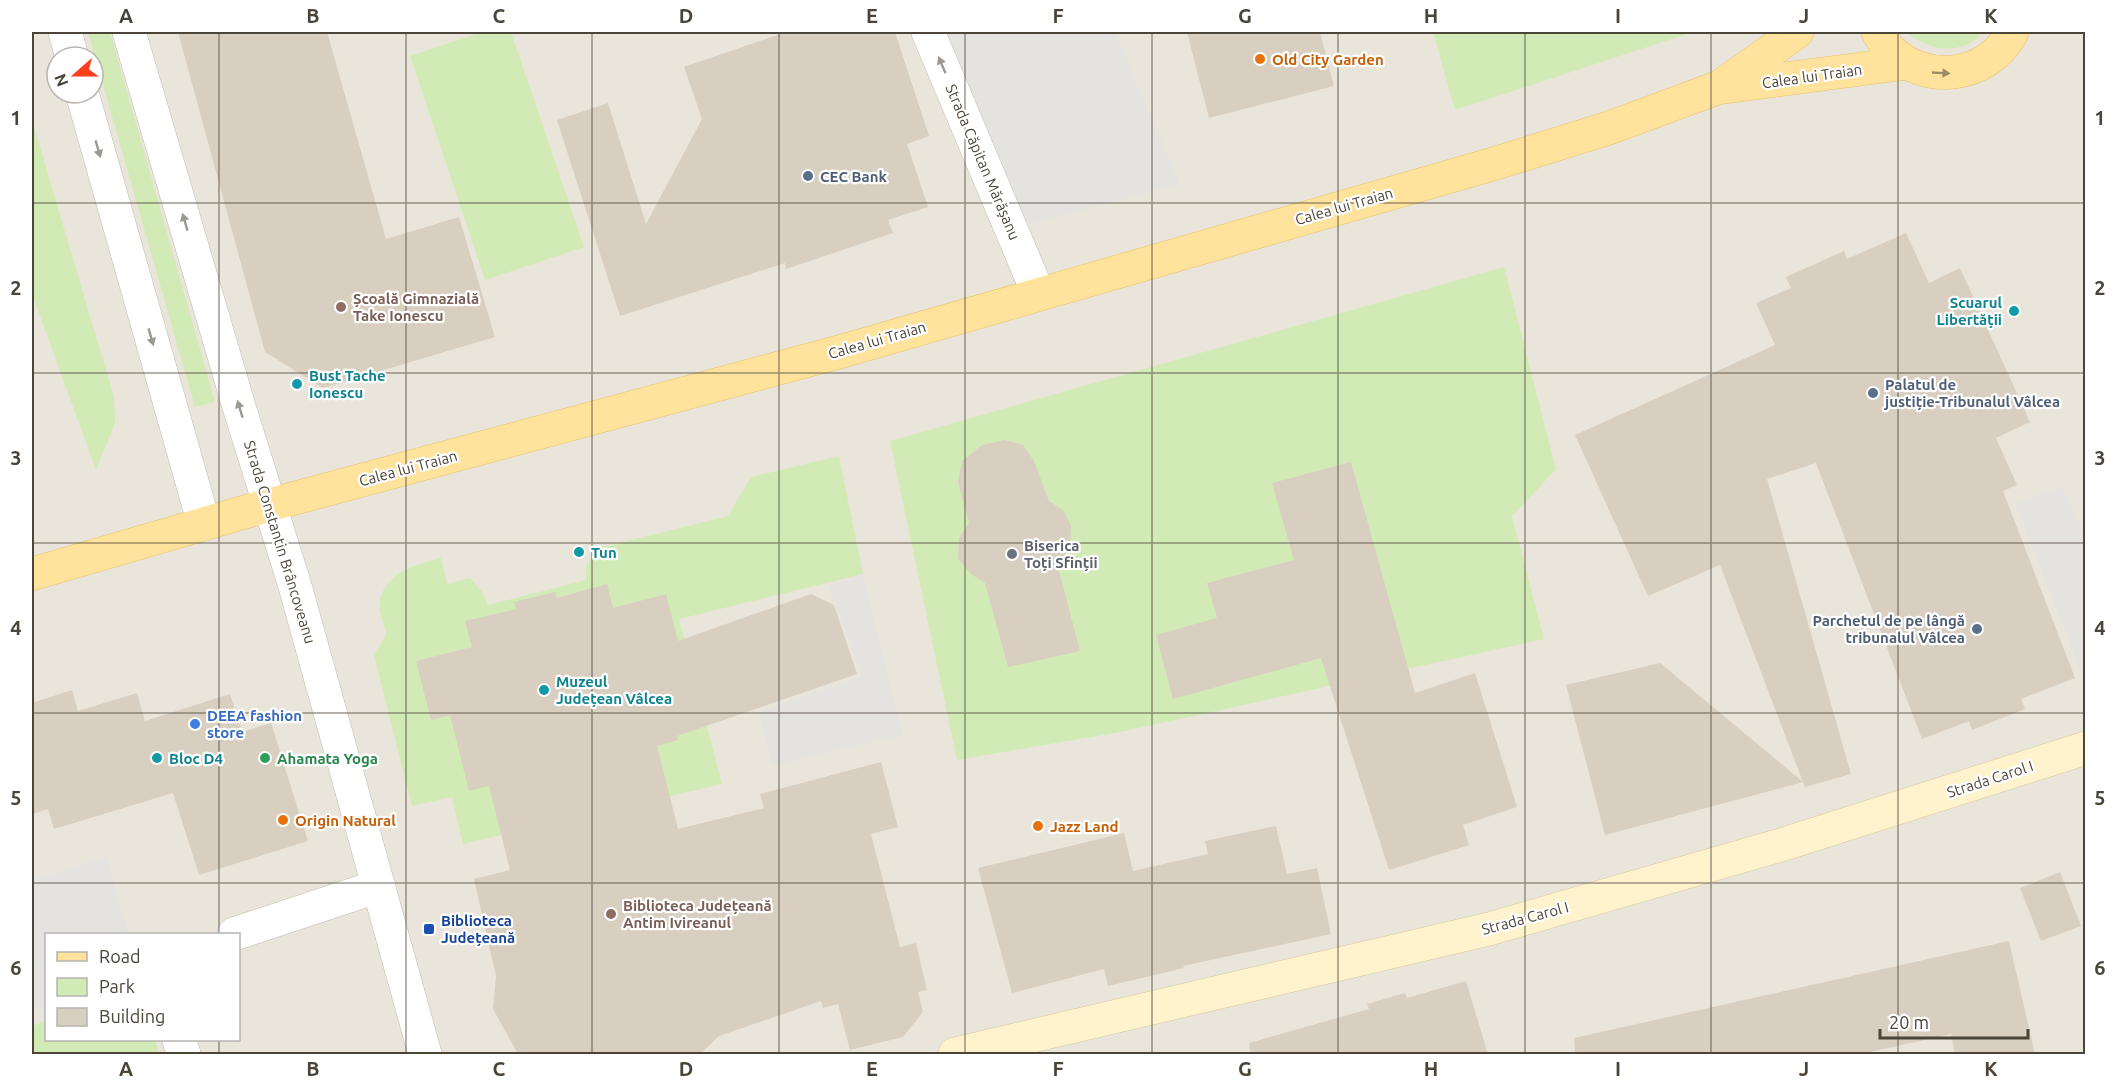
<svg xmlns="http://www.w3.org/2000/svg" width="2117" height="1086" viewBox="0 0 2117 1086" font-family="Ubuntu,sans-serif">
<rect width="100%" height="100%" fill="#f6f3ec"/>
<path fill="#eae5da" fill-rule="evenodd" d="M32,32H2085V1054H32ZM57,57H93V93H57ZM46,934H238V1040H46Z"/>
<path fill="#d2eab5" d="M88,32H110L215,402L195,407Z
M482,32H511L584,247L485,280L410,56Z
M1433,32H1693L1455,110Z
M1906,32H1983C1962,57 1929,51 1906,32Z
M32,120L114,397L115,423L96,470L32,294Z
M1504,267L1556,469L1512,516L1544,639L1120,732L957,760L890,441Z
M839,456L863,574L679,619L722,784L463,844L452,797L412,806L374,655L386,635C385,627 381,619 380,612C376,576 413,565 441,558L447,584L470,578L483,593L488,605L586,580V567L596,549L728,516L751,477Z
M46,1021V1040H155L159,1054H32V1026Z"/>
<path fill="#e5e3e0" d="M940,32H1115L1180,184L1024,226Z
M2062,487L2085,536V681L2015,504Z
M863,574L902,735L772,766L759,711L862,676L829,586Z
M106,857L129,934H46V1006L32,1011V880Z"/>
<path fill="#d8cfc1" d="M178,32H327L386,239L459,217L495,337L323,388L265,352Z
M786,32H895L929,136L907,144L928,207L888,220L893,233L786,269L785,263L620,316L557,120L608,103L646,224L702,119L684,67Z
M1187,32H1320L1334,86L1209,118Z
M1906,233L1929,283L1960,268L2030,422L1996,438L2017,485L2003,491L2075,678L2021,699L2025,709L1972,730L1969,721L1922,739L1816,463L1767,479L1851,774L1805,787L1803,782L1605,835L1566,685L1660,663L1803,782L1720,565L1648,596L1575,435L1775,345L1756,303L1791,288L1786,277L1844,251L1847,259Z
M1005,440L1023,445L1034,461L1049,501L1063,510L1071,526L1070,549L1057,563L1080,651L1008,667L985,583L971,574L958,559L959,538L969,523L958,482L962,461L982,445Z
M1351,462L1415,693L1475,673L1517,807L1463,825L1469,845L1389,870L1321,658L1173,699L1156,635L1217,618L1207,583L1294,560L1272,483Z
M607,584L613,608L666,594L678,641L811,594L834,605L857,674L677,736L678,740L657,746L678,829L764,808L760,794L881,762L898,827L871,834L900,947L916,943L927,990L918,992L923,1012L903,1037L850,1050L838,1004L823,1008L821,1001L719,1036L700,1054H518L493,1009L496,976L474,879L510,870L489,786L469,791L450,715L431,720L416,661L472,647L465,621L516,609L514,602L555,592L557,598Z
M72,690L78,711L137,693L145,721L230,694L242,732L271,723L308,841L199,875L173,793L54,829L48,809L32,814V703Z
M1276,826L1287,874L1317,868L1331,934L1183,966L1184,968L1108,986L1104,969L1012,993L978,868L1124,833L1133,871L1208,854L1205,841Z
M2060,872L2081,926L2041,941L2020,888Z
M2009,941L2035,1054H1955L1951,1034L1861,1054H1575L1574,1038Z
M1466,981L1488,1054H1251L1249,1043L1369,1009L1367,1004L1405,993L1407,998Z"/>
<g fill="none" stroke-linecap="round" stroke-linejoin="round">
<g stroke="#c2bbae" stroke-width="34">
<path id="street" d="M65,32L72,57
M129,32L240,410L295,586L425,1054
M928,32L1038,293
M82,93L204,524
M234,934L379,886
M179,1040L184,1054"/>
</g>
<g stroke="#d6c79b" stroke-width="34">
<path id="secondary" d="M955,1054L1489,929L1784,844L2086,748"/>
</g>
<g stroke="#e6c16a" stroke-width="34">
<path id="primary" d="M1878,32C1881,37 1884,43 1888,48C1924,86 1988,79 2012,32
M1721,86L1797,32
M32,574L269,505L839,352L1493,164L1609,128L1717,88L1907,63"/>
</g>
<use href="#street" stroke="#fff" stroke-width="33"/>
<use href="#secondary" stroke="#fff3cd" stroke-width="33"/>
<use href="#primary" stroke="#ffe39c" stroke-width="33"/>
</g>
<defs><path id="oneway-solid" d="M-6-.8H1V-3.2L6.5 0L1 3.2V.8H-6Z" transform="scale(1.5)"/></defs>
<g fill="#9c9892">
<use href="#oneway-solid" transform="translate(942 65) rotate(-113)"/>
<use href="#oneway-solid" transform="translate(98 149) rotate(74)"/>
<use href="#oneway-solid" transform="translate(185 222) rotate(-106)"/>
<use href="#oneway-solid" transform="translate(151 337) rotate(74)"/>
<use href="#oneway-solid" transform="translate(240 409) rotate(-107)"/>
</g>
<use fill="#9c8c66" href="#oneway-solid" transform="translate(1941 73) rotate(3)"/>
<path fill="none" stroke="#4b4439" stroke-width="1.5" stroke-opacity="0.55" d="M219,32V934M406,32V1054M592,32V1054M779,32V1054M965,32V1054M1152,32V1054M1338,32V1054M1525,32V1054M1711,32V1054M1898,32V1054M32,203H2086M32,373H2086M32,543H2086M32,713H2086M32,883H2086M219,1040V1054"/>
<g fill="#e8710a" stroke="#fff" stroke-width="2">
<circle cx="1260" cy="59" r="6"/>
<circle cx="283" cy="820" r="6"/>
<circle cx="1038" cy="826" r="6"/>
</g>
<g fill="#5c6f8a" stroke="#fff" stroke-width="2">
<circle cx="808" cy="176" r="6"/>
<circle cx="1873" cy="393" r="6"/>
<circle cx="1977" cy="629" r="6"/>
</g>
<g fill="#8d6e63" stroke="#fff" stroke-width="2">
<circle cx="341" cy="307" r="6"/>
<circle cx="611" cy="914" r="6"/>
</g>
<g fill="#0f9aa8" stroke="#fff" stroke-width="2">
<circle cx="2014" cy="311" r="6"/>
<circle cx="297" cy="384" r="6"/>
<circle cx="579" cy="552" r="6"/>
<circle cx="544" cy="690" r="6"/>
<circle cx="157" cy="758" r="6"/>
</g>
<circle fill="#6b7280" stroke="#fff" stroke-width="2" cx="1012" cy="554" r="6"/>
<circle fill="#3f7fe0" stroke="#fff" stroke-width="2" cx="195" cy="724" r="6"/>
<circle fill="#2e9e5b" stroke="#fff" stroke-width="2" cx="265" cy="758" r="6"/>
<rect fill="#1a4fb4" stroke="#fff" stroke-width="2" x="423" y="923" width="12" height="12" rx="3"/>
<g text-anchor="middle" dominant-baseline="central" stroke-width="4.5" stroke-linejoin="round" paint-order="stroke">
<g font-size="15" font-weight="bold" fill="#c56008" stroke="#fff" text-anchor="start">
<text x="1272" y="59">Old City Garden</text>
<text x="295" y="820">Origin Natural</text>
<text x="1050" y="826">Jazz Land</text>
</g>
<g font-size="15" fill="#4b4439" stroke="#fff">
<text transform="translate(1812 76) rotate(-8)">Calea lui Traian</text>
<text transform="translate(983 162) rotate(67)">Strada Căpitan Mărășanu</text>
<text transform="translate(1344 206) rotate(-16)">Calea lui Traian</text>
<text transform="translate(877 340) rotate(-16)">Calea lui Traian</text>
<text transform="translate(408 468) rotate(-15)">Calea lui Traian</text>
<text transform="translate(280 542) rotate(73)">Strada Constantin Brâncoveanu</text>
<text transform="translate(1990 779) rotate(-18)">Strada Carol I</text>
<text transform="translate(1525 918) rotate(-15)">Strada Carol I</text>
</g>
<g font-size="15" font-weight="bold" fill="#4e5e75" stroke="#fff" text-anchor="start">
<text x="820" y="176">CEC Bank</text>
<text x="1885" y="384">Palatul de<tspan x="1885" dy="17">justiție-Tribunalul Vâlcea</tspan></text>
<text x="1965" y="620" text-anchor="end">Parchetul de pe lângă<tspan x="1965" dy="17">tribunalul Vâlcea</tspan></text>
</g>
<g font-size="15" font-weight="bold" fill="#785e54" stroke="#fff" text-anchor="start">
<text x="353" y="298">Școală Gimnazială<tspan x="353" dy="17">Take Ionescu</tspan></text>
<text x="623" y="905">Biblioteca Județeană<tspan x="623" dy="17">Antim Ivireanul</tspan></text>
</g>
<g font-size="15" font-weight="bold" fill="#0d838f" stroke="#fff" text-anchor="start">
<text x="2002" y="302" text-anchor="end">Scuarul<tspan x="2002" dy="17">Libertății</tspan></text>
<text x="309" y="375">Bust Tache<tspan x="309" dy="17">Ionescu</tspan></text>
<text x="591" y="552">Tun</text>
<text x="556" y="681">Muzeul<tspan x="556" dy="17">Județean Vâlcea</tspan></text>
<text x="169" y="758">Bloc D4</text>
</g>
<g font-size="15" font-weight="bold" fill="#5b616d" stroke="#fff" text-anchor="start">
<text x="1024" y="545">Biserica<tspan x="1024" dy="17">Toți Sfinții</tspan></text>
</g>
<g font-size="15" font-weight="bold" fill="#366cbe" stroke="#fff" text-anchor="start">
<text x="207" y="715">DEEA fashion<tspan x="207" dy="17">store</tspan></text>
</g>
<g font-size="15" font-weight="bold" fill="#27864d" stroke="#fff" text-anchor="start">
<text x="277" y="758">Ahamata Yoga</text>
</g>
<g font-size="15" font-weight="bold" fill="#164399" stroke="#fff" text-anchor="start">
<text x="441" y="920">Biblioteca<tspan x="441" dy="17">Județeană</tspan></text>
</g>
</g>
<rect width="2117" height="1086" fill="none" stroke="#ffffff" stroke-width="66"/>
<rect x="45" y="933" width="195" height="108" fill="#ffffff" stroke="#b7b4b0" stroke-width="1.5"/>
<rect x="57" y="952" width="30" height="9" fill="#ffe39c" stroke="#b7b4b0" stroke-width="1.5"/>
<text x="99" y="963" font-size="18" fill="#4b4439">Road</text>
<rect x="57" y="978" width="30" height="18" fill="#d2eab5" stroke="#b7b4b0" stroke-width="1.5"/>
<text x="99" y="993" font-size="18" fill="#4b4439">Park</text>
<rect x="57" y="1008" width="30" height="18" fill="#d8cfc1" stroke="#b7b4b0" stroke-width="1.5"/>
<text x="99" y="1023" font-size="18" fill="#4b4439">Building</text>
<g transform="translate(75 75) rotate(249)"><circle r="28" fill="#ffffff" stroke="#b7b4b0" stroke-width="1.5"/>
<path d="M0-4.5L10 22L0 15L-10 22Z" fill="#fc3f1d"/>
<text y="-9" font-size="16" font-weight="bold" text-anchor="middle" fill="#4b4439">N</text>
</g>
<path d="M1880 1029v9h148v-9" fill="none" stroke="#4b4439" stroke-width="3"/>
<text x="1889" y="1029" font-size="18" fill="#4b4439" stroke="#ffffff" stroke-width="4.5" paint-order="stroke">20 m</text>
<rect x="33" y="33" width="2051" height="1020" fill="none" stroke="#4b4439" stroke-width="2"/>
<g font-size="20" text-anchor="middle" font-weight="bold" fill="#4b4439">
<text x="126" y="23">A</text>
<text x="313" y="23">B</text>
<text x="499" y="23">C</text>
<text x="686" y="23">D</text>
<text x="872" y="23">E</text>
<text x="1058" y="23">F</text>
<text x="1245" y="23">G</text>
<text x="1431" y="23">H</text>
<text x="1618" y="23">I</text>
<text x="1804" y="23">J</text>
<text x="1991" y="23">K</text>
<text x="16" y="125">1</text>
<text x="2100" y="125">1</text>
<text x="16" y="295">2</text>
<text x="2100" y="295">2</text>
<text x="16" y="465">3</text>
<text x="2100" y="465">3</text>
<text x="16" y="635">4</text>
<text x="2100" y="635">4</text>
<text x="16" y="805">5</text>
<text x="2100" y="805">5</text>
<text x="16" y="975">6</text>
<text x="2100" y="975">6</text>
<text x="126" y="1076">A</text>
<text x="313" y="1076">B</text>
<text x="499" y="1076">C</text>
<text x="686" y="1076">D</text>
<text x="872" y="1076">E</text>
<text x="1058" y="1076">F</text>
<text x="1245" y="1076">G</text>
<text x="1431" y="1076">H</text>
<text x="1618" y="1076">I</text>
<text x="1804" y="1076">J</text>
<text x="1991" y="1076">K</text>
</g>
</svg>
